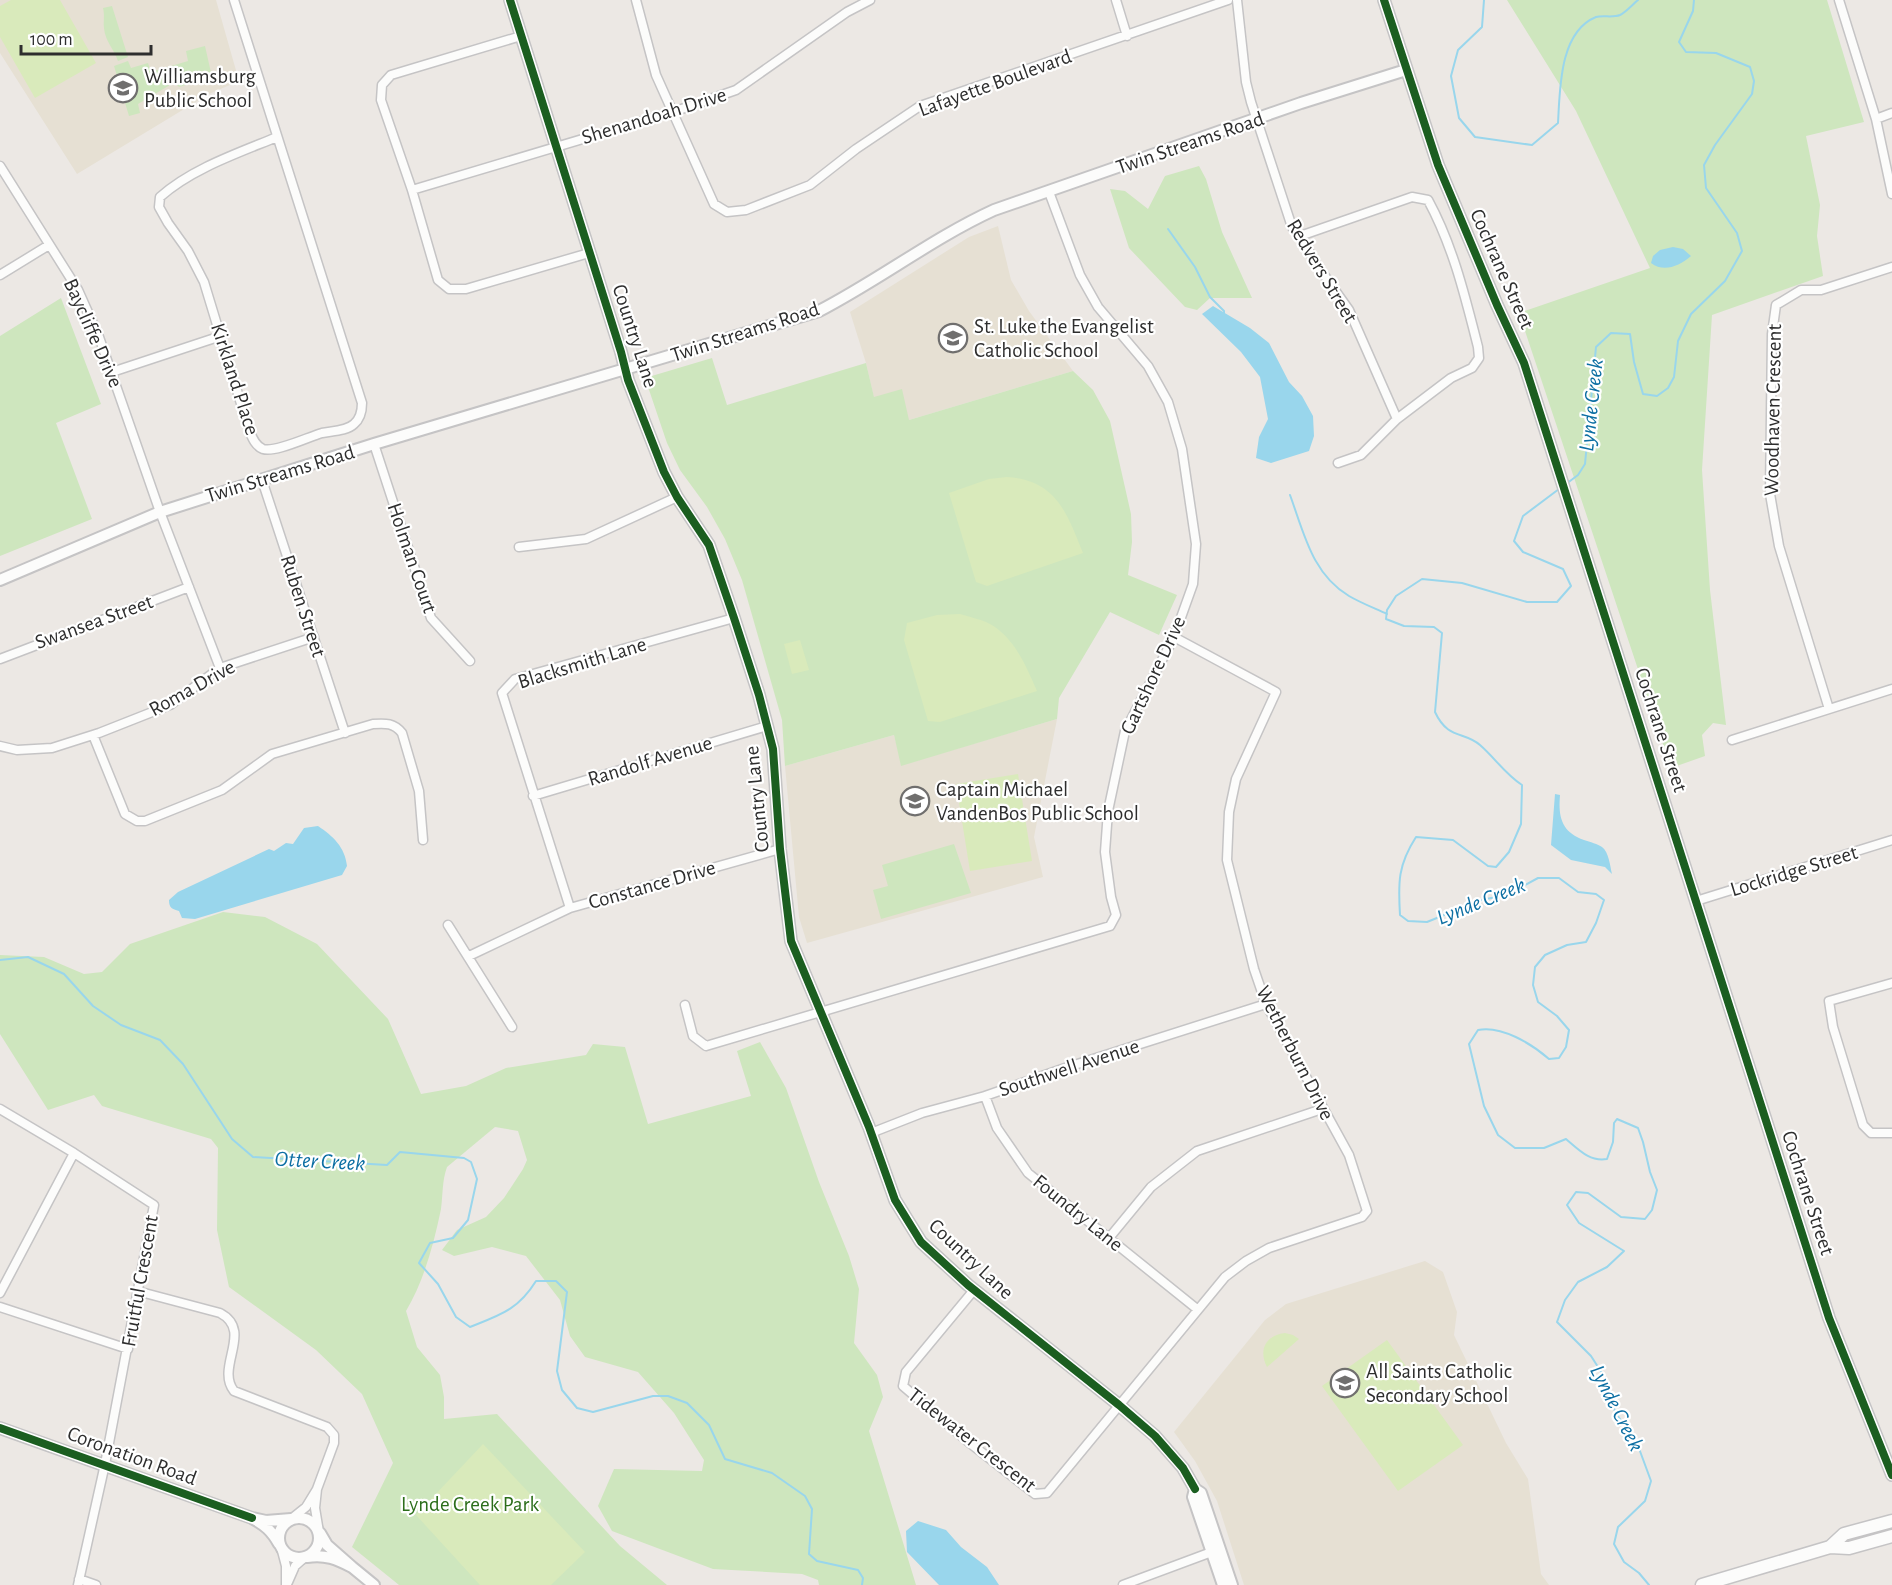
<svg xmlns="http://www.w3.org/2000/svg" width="1892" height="1585" viewBox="0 0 1892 1585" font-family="'Alegreya Sans',sans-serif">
<rect width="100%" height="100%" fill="#ece8e4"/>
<path fill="#e6e0d3" d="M0,0H216L239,81L209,94L77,174L0,53Z
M998,226L1011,280L1029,311L1073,371L909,420L874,398L866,363L850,312L969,237Z
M1057,719L1034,837L1043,877L807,943L799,917L785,766L894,735L902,765Z
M1425,1261L1443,1272L1457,1312L1454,1335L1506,1443L1528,1479L1541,1574L1549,1585H1244L1217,1501L1195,1461L1174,1432L1265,1320L1286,1304Z"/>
<path fill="#cee6be" d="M1507,0H1827L1864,122L1806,136L1820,205L1817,236L1823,276L1712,315L1702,470L1710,590L1726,725L1713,723L1702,735L1705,756L1671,768L1519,313L1650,268L1576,111Z
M112,6L128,57L118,61C114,49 105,41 104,28C103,20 105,17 103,8Z
M205,46L212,77L179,87L175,82L138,104L140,113L129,116L114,66L128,61L131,68L148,63L151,72L188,61L186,51Z
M1199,166L1206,179L1222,232L1252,298H1210L1197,310L1185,307L1129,248L1110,189L1125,191L1148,209L1165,176Z
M61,298L101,404L56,423L92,519L0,556V336Z
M712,358L727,405L866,363L874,397L902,389L909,420L1073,371L1093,390L1110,421L1131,514L1132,542L1128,575L1177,595L1159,635L1110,612L1059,698L1057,719L901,766L894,735L785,766L782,720L742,580L725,539L707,507L680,470L667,443L645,378Z
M954,844L971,893L881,919L873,890L888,886L882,865Z
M223,912L265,917L317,944L388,1019L421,1094L466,1086L506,1068L586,1055L593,1044L625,1047L648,1124L751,1096L737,1051L760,1042L786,1088L819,1182L849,1256L859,1289L854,1343L877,1375L883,1397L869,1431L916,1585H819L818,1580L802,1574L713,1569L612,1531L598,1506L614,1469L702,1471L704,1460L674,1413L638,1372L585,1357L570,1336L560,1300L526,1256L492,1247L454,1256L442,1250L457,1230L486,1217L504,1198L523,1169L527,1160L518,1131L495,1127L447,1167C442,1181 443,1194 441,1209C434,1243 424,1281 406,1311L417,1347L440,1375L444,1397V1419L497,1414L620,1546L667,1585H399L352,1547L393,1463L362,1394L316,1350L229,1287L217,1230L218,1148L211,1139L102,1106L94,1095L48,1110L0,1034V955L44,957L84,974L102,972L130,944Z"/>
<path fill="#d9eabb" d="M11,0H60L96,63L35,98L0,37V6Z
M1007,477C1057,480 1067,514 1083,553L987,586L976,582L949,493L989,479Z
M960,614C969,617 980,619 988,623C1014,636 1026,666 1037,691L940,722L928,721L904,640L907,623L937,615Z
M800,640L809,670L792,674L784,644Z
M1018,774L1032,861L970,871L956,784Z
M1285,1333L1293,1335L1299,1339L1267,1367C1258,1350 1266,1335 1285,1333Z
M1387,1340L1463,1445L1398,1491L1322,1386Z
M483,1444L585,1552L551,1585H480L416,1515Z"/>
<path fill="#99d6ec" d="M1673,247L1683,249L1691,256C1679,266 1664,273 1651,263L1653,256L1660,250Z
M1213,306L1250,328L1269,343L1289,382L1302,396L1313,416L1314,436L1309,451L1271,463L1256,458L1259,437L1268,419L1260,377L1241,352L1202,314Z
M1555,794L1560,795C1558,818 1562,832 1584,840C1590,842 1598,844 1602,847C1609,852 1610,866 1612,874L1605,867L1571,860L1551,845Z
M318,826C333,836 345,847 347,866L342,875L195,919L182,918L179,911C172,909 169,908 169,900L178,892L269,849L274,851L286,843L293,844L304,828Z
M918,1521L946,1530L961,1547L987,1567L999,1585H939L907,1552L906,1531Z"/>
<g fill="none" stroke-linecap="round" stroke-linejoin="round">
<path stroke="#99d6ec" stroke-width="2" d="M1484,0L1482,27L1458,50L1451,76L1459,118L1475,137L1532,145L1558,123C1560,90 1559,32 1596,17C1603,15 1613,18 1620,15C1626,12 1633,4 1638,0
M1168,229L1195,267L1210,297L1224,311V314
M1566,484L1578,475L1585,464L1596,347L1611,333L1630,334L1634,362L1643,394L1657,396L1668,388L1674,377L1678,341L1691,314L1725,281L1742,251L1737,233L1706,188L1704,165L1715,145L1752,94L1754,81L1750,67L1716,53L1686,52L1679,42L1693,11L1694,0
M1559,489L1523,516L1514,541L1523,552L1563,569L1571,586L1557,602H1527L1462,583L1422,579L1396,596L1387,610L1386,619L1404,626L1434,627L1442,633L1435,712C1448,740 1464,731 1480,745C1495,758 1505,774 1522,785L1521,824L1509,852L1496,867L1488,866L1453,840L1416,837C1398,865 1398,882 1400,915L1408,921L1427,922L1481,900L1507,895L1538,878H1559L1578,892L1596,894L1604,900L1596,923L1586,942L1567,945L1545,955L1535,967L1533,985L1538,1002L1557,1016L1569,1030L1566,1047L1559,1058L1549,1059C1532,1044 1501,1025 1478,1030L1469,1044L1484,1106L1498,1135L1515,1148H1544L1566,1139C1579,1150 1590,1162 1607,1159L1613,1142L1614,1123L1617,1119L1638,1128L1643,1142L1650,1172L1657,1190L1652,1210L1645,1219L1621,1217L1588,1193L1576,1192L1567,1205L1579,1223L1624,1251L1607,1267L1578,1282L1565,1300L1557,1322L1591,1356L1607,1381L1615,1412L1637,1443L1651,1481L1645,1501L1618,1527L1614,1544L1624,1562L1639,1573L1649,1585
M1290,495C1304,533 1312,574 1349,596C1361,603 1374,608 1387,614
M0,960L28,957L64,974L93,1006L121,1025L160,1040L183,1064L232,1139L253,1157L387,1165L400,1152L464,1158L471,1162L477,1179L468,1220L453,1238L430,1243L419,1263L438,1284L456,1317L470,1327C500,1315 518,1310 536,1281H556L567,1292L557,1371L562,1390L577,1408L593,1412L653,1396H668L687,1403L709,1425L725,1459L772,1473L805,1496L812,1509L809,1554L817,1561L858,1570L863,1578L862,1585"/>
<g stroke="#c5c4c5" stroke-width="11">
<path id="minor" d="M234,0L362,403C362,410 360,419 354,424C347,431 332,431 322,433C308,437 275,453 263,449C255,446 252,437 249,430L204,282L188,251L168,223L159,207L160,197C191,169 238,153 277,137
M636,0L656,75L714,204L727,212L746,210L810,185L856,149L920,106L1228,0
M1116,0L1127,36
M1237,0L1246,82L1251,102L1292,227L1300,236L1317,265L1349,310L1397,419
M1839,0L1876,119L1892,194
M521,36L391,75L382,85L381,100L412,190L438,280L449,289H466L589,253
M1876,119L1892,113
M0,166L78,290L99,337L160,512L220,668
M412,190L673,112L736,90L847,12L870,0
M1300,236L1412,197L1428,200C1453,246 1465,296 1478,347L1479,358L1472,368L1451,378L1397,419L1361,455L1338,463
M0,275L49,245
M112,372L221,336
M374,444L431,618L470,661
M262,480L345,733
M519,547L586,539L677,497
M734,618L515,679L502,693L570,908L780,849
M0,659L189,587
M1829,709L1779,546L1770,494L1772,334L1776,305L1801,290H1821L1892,267
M93,735L125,814L137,821H145L222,790L272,754L373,724C386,723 394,723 402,733L419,791L423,840
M1732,740L1892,689
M0,746L17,750L52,748L99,733L170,705L220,668L314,637
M533,796L767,726
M1696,901L1892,840
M448,925L512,1027
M469,956L570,908
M1892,983L1829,1001L1833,1027L1863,1125L1871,1133H1892
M685,1005L693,1036L706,1046L1110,926L1116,915L1111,897L1105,852L1108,811L1125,731L1174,637L1193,584L1196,544L1182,449L1168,402L1148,366L1098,307L1080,275L1049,192
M985,1096L997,1128L1028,1173L1197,1309
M0,1109L74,1153L154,1205L105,1464L78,1585
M871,1133L922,1113L985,1096L1068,1067L1266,1004
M1109,1238L1151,1187L1197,1151L1322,1109
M974,1290L906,1372L903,1386L971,1444L1035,1494L1047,1493L1225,1277L1246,1261L1269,1248L1362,1217L1367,1211L1349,1155L1266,1004L1254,969L1227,860L1229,812L1236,779L1276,692L1174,637
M137,1291L220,1313C254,1331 215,1367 234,1391L327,1427L334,1435V1443L317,1489
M0,1293L74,1153
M0,1307L128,1349
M291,1519L306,1507L317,1489L315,1508L319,1532
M281,1547L286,1566V1585
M79,1579L96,1585
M288,1582L295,1566L304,1558
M1123,1585L1217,1550"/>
</g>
<g stroke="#c5c4c5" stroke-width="14">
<path id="tertiary" d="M510,0L621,352L628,380L664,472L677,497L709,545L734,618L759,695L773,749L780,849L791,941L869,1127L895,1200L921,1242L968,1285L1119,1405L1155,1436L1183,1468L1195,1489L1201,1493L1232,1585
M1384,0L1438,165L1497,305L1524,363L1829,1318L1892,1475
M0,580L160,512L374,444L819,311C879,280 933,238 994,210L1301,103L1406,70
M0,1428L252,1518
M1195,1489L1193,1497L1223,1585
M279 1538a20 20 0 1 1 40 0a20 20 0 1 1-40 0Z
M279,1544C272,1531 265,1525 252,1518L266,1521L291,1519
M307,1557C325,1554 337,1559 352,1567L327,1545L320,1533
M352,1567L374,1585"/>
</g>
<g stroke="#c5c4c5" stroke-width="15">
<path id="secondary" d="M1830,1547L1844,1534L1892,1521
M1702,1585L1830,1547L1849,1548L1892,1536"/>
</g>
<use href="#minor" stroke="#fcfcfb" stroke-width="8"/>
<use href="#tertiary" stroke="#fcfcfb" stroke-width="10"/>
<use href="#secondary" stroke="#fcfcfb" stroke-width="12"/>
<g stroke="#fff" stroke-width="11">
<path id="cycleway" d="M510,0L621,352L628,380L664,472L677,497L709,545L734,618L759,695L773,749L780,849L791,941L869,1127L895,1200L921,1242L968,1285L1119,1405L1155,1436L1183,1468L1195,1489
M1384,0L1438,165L1497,305L1524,363L1829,1318L1892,1475
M0,1428L252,1518"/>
</g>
<use href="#cycleway" stroke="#1b5e20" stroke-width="8"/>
</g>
<defs>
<g id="school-ring" transform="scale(1.5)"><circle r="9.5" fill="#fff" stroke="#706f6e" stroke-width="1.5"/><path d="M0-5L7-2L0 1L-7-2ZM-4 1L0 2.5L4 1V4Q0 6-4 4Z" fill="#706f6e"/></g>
</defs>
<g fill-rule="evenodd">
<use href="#school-ring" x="123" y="88"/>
<use href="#school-ring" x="953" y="338"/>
<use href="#school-ring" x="915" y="801"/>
<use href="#school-ring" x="1345" y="1383"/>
</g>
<g text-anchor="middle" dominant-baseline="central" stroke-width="4.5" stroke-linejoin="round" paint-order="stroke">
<g font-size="21" fill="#2e2e2e" stroke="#fff" text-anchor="start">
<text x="144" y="76">Williamsburg<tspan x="144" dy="24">Public School</tspan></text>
<text x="974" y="326">St. Luke the Evangelist<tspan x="974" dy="24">Catholic School</tspan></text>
<text x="936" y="789">Captain Michael<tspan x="936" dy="24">VandenBos Public School</tspan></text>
<text x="1366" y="1371">All Saints Catholic<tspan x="1366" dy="24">Secondary School</tspan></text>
</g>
<g font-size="21" fill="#2e2e2e" stroke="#fff">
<text transform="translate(995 83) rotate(-20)">Lafayette Boulevard</text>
<text transform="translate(654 116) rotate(-17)">Shenandoah Drive</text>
<text transform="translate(1190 143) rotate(-19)">Twin Streams Road</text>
<text transform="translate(1502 269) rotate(66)">Cochrane Street</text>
<text transform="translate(1322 271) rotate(59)">Redvers Street</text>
<text transform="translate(745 332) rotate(-18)">Twin Streams Road</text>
<text transform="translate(93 333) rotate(66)">Baycliffe Drive</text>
<text transform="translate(635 336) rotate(72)">Country Lane</text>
<text transform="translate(235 379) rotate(72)">Kirkland Place</text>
<text transform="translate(1773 410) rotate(-89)">Woodhaven Crescent</text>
<text transform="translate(280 474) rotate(-17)">Twin Streams Road</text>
<text transform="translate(412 558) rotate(71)">Holman Court</text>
<text transform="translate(303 606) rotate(72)">Ruben Street</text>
<text transform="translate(94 622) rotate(-20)">Swansea Street</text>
<text transform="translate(582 663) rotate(-17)">Blacksmith Lane</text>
<text transform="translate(1153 675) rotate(-65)">Gartshore Drive</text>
<text transform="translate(192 688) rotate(-29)">Roma Drive</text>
<text transform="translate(1661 730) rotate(72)">Cochrane Street</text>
<text transform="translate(650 761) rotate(-17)">Randolf Avenue</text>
<text transform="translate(757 799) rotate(-96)">Country Lane</text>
<text transform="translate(1794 871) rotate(-17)">Lockridge Street</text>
<text transform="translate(652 885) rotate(-16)">Constance Drive</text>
<text transform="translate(1295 1053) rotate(63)">Wetherburn Drive</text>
<text transform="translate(1069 1068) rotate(-18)">Southwell Avenue</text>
<text transform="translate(1808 1193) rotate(72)">Cochrane Street</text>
<text transform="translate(1078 1213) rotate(39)">Foundry Lane</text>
<text transform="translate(971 1259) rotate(43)">Country Lane</text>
<text transform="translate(140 1281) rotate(-80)">Fruitful Crescent</text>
<text transform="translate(972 1440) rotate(38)">Tidewater Crescent</text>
<text transform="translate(132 1456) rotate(20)">Coronation Road</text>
</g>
<g font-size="21" fill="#2c6e1b" stroke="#fff">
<text x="470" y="1504">Lynde Creek Park</text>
</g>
<g font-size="22" font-style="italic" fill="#0d6fa3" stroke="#fff">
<text transform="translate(1591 405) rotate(-84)">Lynde Creek</text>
<text transform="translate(1481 901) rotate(-22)">Lynde Creek</text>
<text transform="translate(320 1161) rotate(3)">Otter Creek</text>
<text transform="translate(1617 1408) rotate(63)">Lynde Creek</text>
</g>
</g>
<path d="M21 45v9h130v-9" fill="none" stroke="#2e2e2e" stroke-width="3"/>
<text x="30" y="45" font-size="18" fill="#2e2e2e" stroke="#ffffff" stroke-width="4.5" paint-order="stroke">100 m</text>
</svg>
